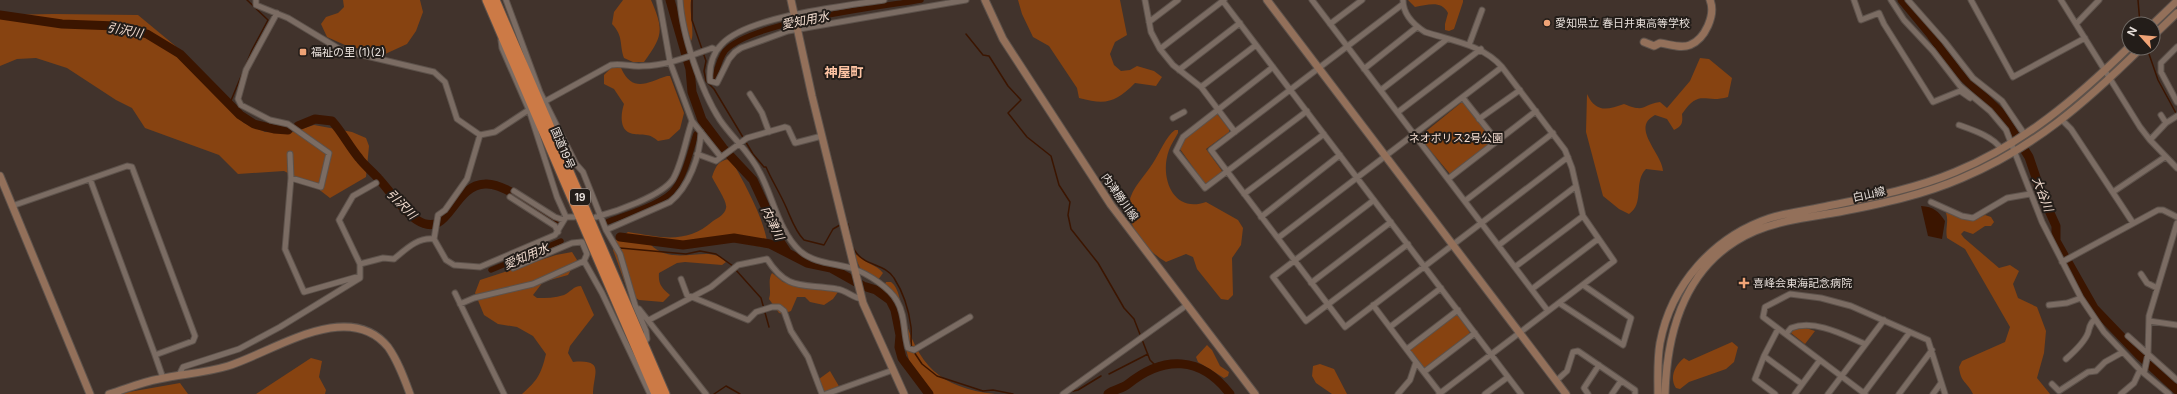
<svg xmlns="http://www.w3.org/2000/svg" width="2177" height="394" viewBox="0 0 2177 394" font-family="Inter,'Noto Sans JP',sans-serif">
<rect width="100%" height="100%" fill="#41332c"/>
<path fill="#874311" d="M343,0H420L423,12L416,31L407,44L383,55L345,45L327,37L321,24L326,17L338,13L344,7Z
M623,0H651C664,30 663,36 644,62H633L624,58C619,44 624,37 612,24L614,12Z
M683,0H691C689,11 695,34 691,41L685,22Z
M1018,0H1120L1127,35L1115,42L1110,54L1114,65L1121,71L1130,70L1137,66L1154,71L1162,77L1156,86L1135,83C1115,103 1106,105 1079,98L1077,88L1049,46L1033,37L1022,14Z
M1408,0H1463V2L1454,29L1449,31L1445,30V24L1448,13C1441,0 1428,5 1415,7Z
M54,14L138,15L179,49L214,94L244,123L265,132L290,133L314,125L352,132L366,138L369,146L366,177L330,198L317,188L284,171L238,174L219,155L145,128L132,108L116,100L67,68L36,58L17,59L0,66V15Z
M1700,58L1709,59L1732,78L1728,97C1704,104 1700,88 1682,114C1683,123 1682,126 1674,130L1667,119L1655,115C1630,128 1662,153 1663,171L1646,169C1633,182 1645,203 1629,214L1619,209L1603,196L1586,132L1587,94C1596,113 1607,110 1624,104C1646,113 1641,105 1660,102L1667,108L1690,81Z
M612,67L621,68C633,94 648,82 667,76H670L684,113L680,129L669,139L658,141C647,131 642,137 630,133C619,129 621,113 624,104L614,89L604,84V75Z
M1462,102L1465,103L1493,140L1492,142L1450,174L1419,137Z
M1216,114L1218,115L1229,129V132L1206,149L1222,171V174L1205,184L1180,149L1184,139Z
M1175,130H1178V133C1175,139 1171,144 1169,150C1159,177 1173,214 1206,202L1238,220L1243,228L1241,245L1232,258L1233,295L1228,300L1221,299L1197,269L1193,257L1186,254L1166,262C1148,252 1125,225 1129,203C1132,187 1145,176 1153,163C1159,154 1166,136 1175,130Z
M731,159C744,183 762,214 767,241L763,247L746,244L726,235L683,244L652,240L650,244C674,269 710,242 726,262L722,265L685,262L677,263L659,273C658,284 662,288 670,295L663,302L639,300L629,294L613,250L615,241L628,232C660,237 686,245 713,221C718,218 725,214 726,208C728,202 715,184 712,177C716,166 718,160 731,159Z
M1949,212L1975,219L1985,215L1991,217L1994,222L1991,226H1985L1973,234L1964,231L1961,234L1964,238L1999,268L2010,265L2019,271L2013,284L2018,298L2037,307L2046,331L2044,353L2037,378L2050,394H1973C1967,381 1961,384 1959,367L1962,361L2005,342L2010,327L1965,249L1947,238C1945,229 1949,222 1946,213Z
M572,252L577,260L568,275L543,282L533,295L537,298C546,298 555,298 564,295C571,292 573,286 581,286L594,315L570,346L568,353L573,362C606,359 593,374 593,394H522C538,380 541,374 546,354L533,336L517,327L498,324L484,315L475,293L480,280L556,255Z
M856,254C866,264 877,265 883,273L878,280L861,270L855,257Z
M772,273L783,282L799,286L838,292L833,299L824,305L810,302L805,297H797L791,311L783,314L779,313L769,299C772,290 767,281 772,273Z
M886,282H891C899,288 900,302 903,312C917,365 940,388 995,394H932L912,371L899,324L893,308L882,291Z
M1456,315H1459L1470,333L1426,367H1423L1411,352V349Z
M1803,327L1815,331L1805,344L1791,333L1795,328Z
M1732,342L1738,347L1734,362L1726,369L1689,382L1680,389L1676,388C1669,378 1675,365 1684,358L1689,361Z
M1207,345L1212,350L1220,366L1229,372L1228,376L1224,378L1198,362L1196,357Z
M311,358L322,361L319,377L326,390L325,394H256Z
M1320,364L1334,369L1347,394H1332L1316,383L1312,376L1313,366Z
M830,371L840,388L823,393L819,379Z
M180,383L188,394H122L129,392Z"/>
<path fill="#3b1500" d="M1921,206C1934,207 1938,211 1945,221L1942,239L1928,236Z"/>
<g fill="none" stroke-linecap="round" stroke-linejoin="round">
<path stroke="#3b1500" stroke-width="1.5" d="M692,0V20L706,61L704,71L706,81L714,89L753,154L764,167H766C772,181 780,193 786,207C791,218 795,231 804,240L824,245L833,229L840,225
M2138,0L2140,24
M966,34L983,55L989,56L1008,86L1021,100L1008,113L1027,137L1051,156L1059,185L1070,202L1068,215L1071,229L1098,263L1124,308L1134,319L1150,360L1157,367
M2148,51L2158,80L2177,115
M230,103L252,50L268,20L247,0
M846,224H848C850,232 850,244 855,251C864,266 886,264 894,278C903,292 909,311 911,327C912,335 910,341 912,349
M620,248L686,254L700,251L716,254L733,266
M735,269L761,298L769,327
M914,352L922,364L937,376L983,391L993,390L1013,394
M1109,374L1148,354
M1069,392L1078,390L1101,376
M714,394L726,386L740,394"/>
<path stroke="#3b1500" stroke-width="5.5" d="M714,80C717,70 719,59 725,51C750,22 879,7 921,0
M607,222C624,215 666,203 675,188C686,173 690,152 696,134
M491,270L561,241"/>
<path stroke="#3b1500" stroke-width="9" d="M670,0L690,69L692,92L702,120L723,148L753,180L772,221L777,237L787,252
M1902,0L1931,35L1958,72L2001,113L2029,157L2042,195L2056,226V241L2094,308L2139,355L2177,390
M0,15L62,24L116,26L147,34L180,54L240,115L254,124L274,129L288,130
M298,126L315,119L332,121C342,132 349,146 359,158C364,165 372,171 378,178C390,191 402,210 417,220C449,241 452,185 485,184C505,182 542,213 559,224
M620,237L683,245L734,238L770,244L807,263L831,268L863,286L876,290L890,300L895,310L900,335L899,347L902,358L929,394
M1108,394C1114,389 1122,389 1128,384C1164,355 1201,356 1230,394"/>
<g stroke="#5d524b" stroke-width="7">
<path id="street" d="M256,0V5L288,18L341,50L434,72L445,82L457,119L480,135L495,132L530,109
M506,0L540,92L576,164L583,172L606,230L620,254L635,305L646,331L647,339L643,344
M659,0L670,62L692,121L720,156
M680,0C682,34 701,91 720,120C733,139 750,152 760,173C773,197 779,232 800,251C815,264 836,263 854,269C868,274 890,288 897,301C906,316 903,333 908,348L914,350L970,317
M884,0C845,6 748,16 722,44C712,54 709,68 710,81L717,83L729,59L735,52L741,48L788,31L966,0
M1145,0L1151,32L1160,49L1173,65L1201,87L1235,132
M1222,0L1521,394
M1312,0L1548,311
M1403,0C1403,15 1414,25 1425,32C1453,41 1483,45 1502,67L1565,150L1572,168L1583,216L1614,261L1439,394
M1854,0L1861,20L1879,13L1884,24L1933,102L1960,91L1970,98
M1891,0L1904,20L1933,51L1960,86L1990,111L2006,130L2042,222L2081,298L2104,332L2140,370L2169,394
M1908,0L1945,42L1973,78L2002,101L2025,135
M1971,0L2013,77L2085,38
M2061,0L2140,127L2150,140L2177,168
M1403,4L1211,150L1345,327L1568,157
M277,13L246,70L238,99L241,105L270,120L288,124L329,153L321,187L291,178
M1149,22L1178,0
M1330,24L1362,0
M2076,24L2099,0
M1469,45L1482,10
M2177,47L2161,63V72L2177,102
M1160,49L1224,0
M1273,67L1183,137L1176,151L1205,188L1307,111
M1364,69L1417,27
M1179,70L1240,23
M1201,87L1256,45
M1381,90L1447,39
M750,94L762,113L769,132
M1463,98L1497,141
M542,103L611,65C622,63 631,67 642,66C666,66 690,56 712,48L716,50
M1398,112L1481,49
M2161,115L2166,123
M1173,118L1184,112
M1479,119L1520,90
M2062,120L2071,129L2133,223
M1959,125C1973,130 1994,137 2001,149
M480,135L467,179L445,210L438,215L434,239L446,260L454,265L480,267L555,235L566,217L557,197L529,110L502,48L501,40
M2150,140L2166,123L2177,116
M290,154L291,178L285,249L304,292L360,276
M697,154L716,161L747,138L785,127L788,128L795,143L822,136
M90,179L155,355
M1448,179L1536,111
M514,191L555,217L564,220
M2113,192L2165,157
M1244,194L1324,134
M510,197L555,226L558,232
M1374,200L1273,277L1306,321L1408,244
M1465,201L1553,133
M1931,202L1962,216L1973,218L2007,198L2030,194
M12,206L127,166L132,167L195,336L193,341L155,355L163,378
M566,217H574
M596,217C615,212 662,196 673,179C682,164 686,138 692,121
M1261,217L1340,155
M606,230L670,202C689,187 700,156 701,132
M1278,238L1502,67
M1499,245L1575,187
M584,261L602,293L650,394
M2062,262L2158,210H2163L2177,217
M360,264L383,258L394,259C406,249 418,237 434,239
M1515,267L1583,216
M2141,274L2147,283L2157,288
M681,279L687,295L748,320L756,312L772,307H779L784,311L791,331L808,357L822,394
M1311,283L1391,222
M1532,289L1598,239
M455,293L504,394
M1559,303L1623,345L1631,318L1583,285
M460,304L474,298L533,284L584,261L587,254L582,242L572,243L513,268
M1373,305L1416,362L1410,380L1398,394
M2049,305L2067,303L2081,298
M639,309L706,394
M649,320L711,287L738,265L767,259C788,292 803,283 837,289C846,290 853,298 862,299
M2149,321L2177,325
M1390,327L1441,288
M1786,334L1791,328C1815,319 1844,335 1865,344
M2128,336L2177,380
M1407,349L1458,310
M1764,356L1802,384
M2066,359C2074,352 2084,343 2088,333C2090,327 2089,324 2095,319
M1416,362L1440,393
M1424,372L1475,333
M2144,373L2148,354L2149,316L2177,223
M179,375L183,367L239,349L280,327L360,278V264L339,220L353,196L376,183
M1556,381L1567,371L1573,352L1578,351L1635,390V394
M2052,384L2059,391L2088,372L2096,371L2105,362L2123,352
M1864,393L1910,332
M826,394L893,370
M1063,394L1187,305
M1485,394L1508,377
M1588,394L1584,388L1599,365
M1612,394L1621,381
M1775,394L1755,379L1764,356L1778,329
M1795,394L1820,360
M1828,394L1884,320
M1865,394L1763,317L1765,307L1790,294L1821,298L1851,306L1928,340L1945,394
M1899,394L1932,350
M1933,394L1941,383
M2121,394L2134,383L2140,370"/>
</g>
<g stroke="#5d524b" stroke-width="9">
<path id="secondary" d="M791,0L812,96L863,303L904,394
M985,0L1003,39L1111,205L1255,394
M1267,0L1566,394
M2153,24L2177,1
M2153,36L2177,13
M1644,42L1654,46L1660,43C1669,44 1681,49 1690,45C1705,39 1716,15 1710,0
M0,176L90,394
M109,394C126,389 142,382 159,379C182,374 205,373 228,366C273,352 348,298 388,347C398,361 404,378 410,394
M1658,394C1658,377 1657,360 1660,343C1671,285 1713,237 1770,218C1787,213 1805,211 1823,207C1867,198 1912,190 1955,172C2023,144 2077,98 2129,47
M1665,394C1667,327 1688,260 1755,231C1781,220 1811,217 1839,212C1880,204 1923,195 1962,178C2034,148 2086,102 2141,48"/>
</g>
<g stroke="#5d524b" stroke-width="11">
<path id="highway" d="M487,0L656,394
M495,0L665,394"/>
</g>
<use href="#street" stroke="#7b6c63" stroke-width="5"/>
<use href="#secondary" stroke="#93705a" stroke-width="7"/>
<use href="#highway" stroke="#cc7a46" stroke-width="9"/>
</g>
<g fill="#efa376" stroke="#231d19" stroke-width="1.5">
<circle cx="1547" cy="23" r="4"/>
<rect x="299" y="48" width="8" height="8" rx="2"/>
<path d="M1742 277h4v4h4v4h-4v4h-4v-4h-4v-4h4z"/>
</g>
<g text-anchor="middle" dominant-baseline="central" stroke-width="4" stroke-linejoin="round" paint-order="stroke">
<rect fill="#231d19" stroke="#aca5a0" stroke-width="1" x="570" y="189" width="20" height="16" rx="3"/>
<g font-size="10" font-weight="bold" fill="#e7dfda">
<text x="580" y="197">19</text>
</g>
<g font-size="11" fill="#e7dfda" stroke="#231d19" text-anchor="start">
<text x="1555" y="23">愛知県立 春日井東高等学校</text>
<text x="311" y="52">福祉の里 (1)(2)</text>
<text x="1753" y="283">喜峰会東海記念病院</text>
</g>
<g font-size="11" fill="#f6dfd3" stroke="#231d19">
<text x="1456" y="138">ネオポリス2号公園</text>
</g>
<g font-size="11" fill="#e7dfda" stroke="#231d19">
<text transform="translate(563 148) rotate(67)">国道19号</text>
<text transform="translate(1869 194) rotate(-13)">白山線</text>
<text transform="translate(1120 197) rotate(55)">内津勝川線</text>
</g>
<g font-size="12" font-style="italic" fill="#f3ddd0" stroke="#231d19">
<text transform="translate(805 20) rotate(-11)">愛知用水</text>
<text transform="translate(125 30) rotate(11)">引沢川</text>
<text transform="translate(2043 194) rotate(69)">大谷川</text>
<text transform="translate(402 204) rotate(45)">引沢川</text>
<text transform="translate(773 223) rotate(64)">内津川</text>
<text transform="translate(526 256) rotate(-23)">愛知用水</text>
</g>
<g font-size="13" font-weight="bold" fill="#ffc5a4" stroke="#231d19">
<text x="844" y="72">神屋町</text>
</g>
</g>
<g transform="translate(2141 36) rotate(297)"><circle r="19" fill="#231d19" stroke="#716b66"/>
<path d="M0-3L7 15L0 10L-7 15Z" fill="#efa376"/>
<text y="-6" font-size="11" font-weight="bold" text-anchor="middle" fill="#e7dfda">N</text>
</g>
</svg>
